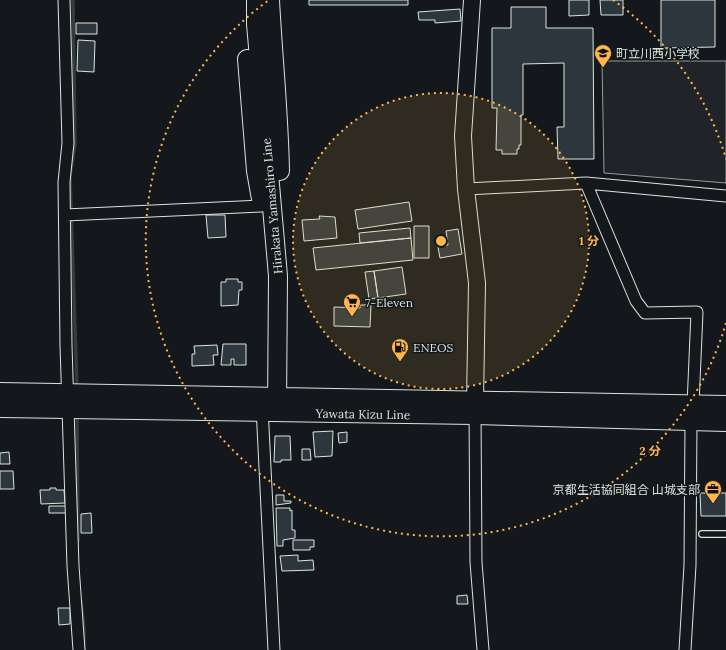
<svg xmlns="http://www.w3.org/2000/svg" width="726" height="650" viewBox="0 0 726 650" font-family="Lora,'Noto Sans JP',serif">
<rect width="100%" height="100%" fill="#14181c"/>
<path fill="#202428" stroke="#939e99" d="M602,61H726V183L604,173Z"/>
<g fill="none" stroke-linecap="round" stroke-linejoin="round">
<path stroke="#363b3e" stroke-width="3.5" d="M73,0L75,144L70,176L77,387
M77,413L78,541
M81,601L84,628V650"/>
</g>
<path fill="#2c363c" stroke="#d8e6dc" d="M309,0H408V5H309Z
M569,0H589V15L569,16Z
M600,0H623V15H601Z
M661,0H715V47L661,48Z
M511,7H546V28H593L594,159H558L557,127H564V63L523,64V115H521V145H519V149H517V154H502V150H496L497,108H492V28H511Z
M460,9L461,21L435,23V20H419L418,12Z
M76,23H97V34H76Z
M78,40L95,41L94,72L77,71Z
M409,202L412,221L358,229L355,210Z
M206,215H225L226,237L208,238Z
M319,216L335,217L337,238L304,241L302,220L320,219Z
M414,226H429V258H414Z
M410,228L411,238L360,243L359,233Z
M458,229L462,254L440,258L438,247L448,245L446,231Z
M411,238L413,260L316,270L313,248Z
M402,267L406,294L378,298L374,271Z
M374,271L378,298L369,299L365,272Z
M226,279H238V282H242V290H239L238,305L221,306V282H226Z
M360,305H371L370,327L334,326V307L360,308Z
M223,344H246V365H234V359H231V365H221Z
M217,345L218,355H213L214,365L192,366V354H195L194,346Z
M333,431L332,456L315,457L313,432Z
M347,432V442L339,443L338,433Z
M275,436H290L291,460H281V462H274Z
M302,449H310L311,460H302Z
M9,452L10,464H0V453Z
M0,471H13L14,489H0Z
M50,488H56V490H64L65,503L41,504L40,490H50Z
M700,493H726V516H701Z
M276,495H284V501H291V503L276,505Z
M49,506H66V513H49Z
M276,508H290V511L292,510V530H295V538L283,540V546H277Z
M91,513L92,533H81V514Z
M293,540H314V547H310V550H293Z
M298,555V561L313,560L314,570L282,571L280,556Z
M467,595L468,604H457V596Z
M58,608H70V624L59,625Z"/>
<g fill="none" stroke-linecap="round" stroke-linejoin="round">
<g stroke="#d8e6dc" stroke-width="8">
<path id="lane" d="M702,534H726"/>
</g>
<g stroke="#d8e6dc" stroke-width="13">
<path id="street" d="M64,0L68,143L64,182L66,345L73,566L79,650
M586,183L636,301L645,313L697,312L693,405
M466,189L586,183L726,196
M65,215L262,206
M262,407L274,650
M475,409L476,562L483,650
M685,650L690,565L691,421"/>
</g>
<g stroke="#d8e6dc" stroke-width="18">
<path id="secondary" d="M472,0L463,136L466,189L477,283L475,402"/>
</g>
<g stroke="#d8e6dc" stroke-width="20">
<path id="primary" d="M256,0V24L278,276L277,408
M270,0C273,57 279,114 280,171
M247,59L256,171L261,199
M0,392L726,405
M0,408L475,415L726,422"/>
</g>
<use href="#lane" stroke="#14181c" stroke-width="5.5"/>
<use href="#street" stroke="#14181c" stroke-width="11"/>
<use href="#secondary" stroke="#14181c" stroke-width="16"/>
<use href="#primary" stroke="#14181c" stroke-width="18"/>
</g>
<circle cx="441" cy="241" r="148" fill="#ffb74d" fill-opacity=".12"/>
<g fill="none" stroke="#ffb74d" stroke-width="2" stroke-dasharray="2 4">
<circle cx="441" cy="241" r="148"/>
<path d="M726 323A296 296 0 1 1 269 0M613 0A296 296 0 0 1 726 159"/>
</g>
<defs>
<g id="school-pin" transform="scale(0.9)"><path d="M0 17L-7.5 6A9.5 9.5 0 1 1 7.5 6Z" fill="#ffb74d" stroke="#14181c"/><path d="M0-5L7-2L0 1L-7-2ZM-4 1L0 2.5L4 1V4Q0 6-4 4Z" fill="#111"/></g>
<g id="supermarket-pin" transform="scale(0.9)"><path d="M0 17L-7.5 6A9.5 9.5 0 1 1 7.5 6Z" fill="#ffb74d" stroke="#14181c"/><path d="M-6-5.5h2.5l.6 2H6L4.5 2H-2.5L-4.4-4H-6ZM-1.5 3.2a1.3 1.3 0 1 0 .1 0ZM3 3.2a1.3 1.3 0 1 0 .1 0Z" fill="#111"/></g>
<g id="fuel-pin" transform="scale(0.9)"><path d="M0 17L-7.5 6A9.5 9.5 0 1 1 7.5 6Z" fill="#ffb74d" stroke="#14181c"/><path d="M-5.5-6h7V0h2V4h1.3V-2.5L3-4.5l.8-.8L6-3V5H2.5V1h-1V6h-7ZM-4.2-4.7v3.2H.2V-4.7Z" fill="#111"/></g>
<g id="office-pin" transform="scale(0.9)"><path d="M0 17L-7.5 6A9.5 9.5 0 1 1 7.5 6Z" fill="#ffb74d" stroke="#14181c"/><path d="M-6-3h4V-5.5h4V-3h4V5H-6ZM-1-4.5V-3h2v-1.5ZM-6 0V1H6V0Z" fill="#111"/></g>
</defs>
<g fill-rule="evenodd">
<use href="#school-pin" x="603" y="53"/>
<use href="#supermarket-pin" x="352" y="302"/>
<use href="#fuel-pin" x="400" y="347"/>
<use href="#office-pin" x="713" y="489"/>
</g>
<g text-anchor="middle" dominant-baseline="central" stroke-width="3" stroke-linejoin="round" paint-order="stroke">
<g font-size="12" fill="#d8e6dc" stroke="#14181c" text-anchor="start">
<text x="616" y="53">町立川西小学校</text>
<text x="365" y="302">7-Eleven</text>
<text x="413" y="347">ENEOS</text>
<text x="700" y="489" text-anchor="end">京都生活協同組合 山城支部</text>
</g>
<g font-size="12" fill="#d8e6dc" stroke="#14181c">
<text transform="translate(272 206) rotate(-95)">Hirakata Yamashiro Line</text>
<text transform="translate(363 414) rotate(1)">Yawata Kizu Line</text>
</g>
</g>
<circle cx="441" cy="241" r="6" fill="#ffb74d" stroke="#14181c" stroke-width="2"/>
<g font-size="12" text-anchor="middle" font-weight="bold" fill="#ffb74d" stroke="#14181c" stroke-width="3" stroke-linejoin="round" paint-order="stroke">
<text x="589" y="245">1 分</text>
<text x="650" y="455">2 分</text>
</g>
</svg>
